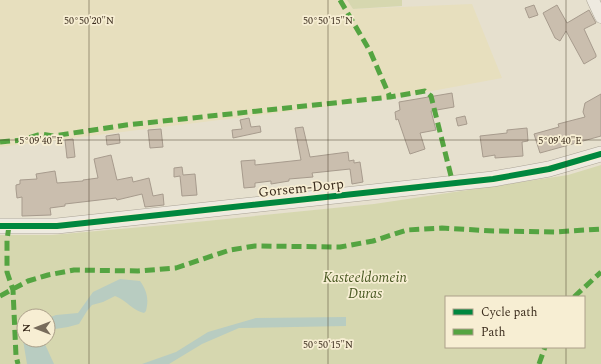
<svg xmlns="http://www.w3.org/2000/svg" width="601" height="364" viewBox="0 0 601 364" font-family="Spectral,serif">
<rect width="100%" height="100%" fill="#e6e0ce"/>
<path fill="#e7dfbe" d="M0,0H347L353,9L472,4L502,78L389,99L0,147Z"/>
<path fill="#d6d7af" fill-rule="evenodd" d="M347,0H402V6L353,9Z
M601,165V364H0V235H52L176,224L374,204L568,175ZM446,297H584V347H446ZM24,316H48V340H24Z"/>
<path fill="#b8ccc1" d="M120,279L140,281C147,291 149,299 146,311L144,313C133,311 126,300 115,296L103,302L92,305L87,311L79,324L68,327L55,329L48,337V318L56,315L78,313L93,292Z
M346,317V326L239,328L202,344L169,364H142L176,352L208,332L256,318Z
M24,333V340H46L44,342L54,364H27L22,334Z"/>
<path fill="#cabeae" stroke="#a79b8d" d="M534,5L538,15L529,18L525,8Z
M557,5L567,23L589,10L596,23L584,29L596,55V57L584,64L566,31L560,41L555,38L543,13Z
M452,93L454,107L431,111L436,130L420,133L425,149L410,154L398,119L396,120L395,112L400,110L399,102Z
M601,94V136L540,153L534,134L559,127L558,124L585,117L583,112L585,103Z
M465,116L467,124L458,126L456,118Z
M249,118L251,127L260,126L261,132L233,138L232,130L242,129L240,120Z
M303,127L310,157L348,152L349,161L354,160V163L360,162L363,182L352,184L350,169L312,173L313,177L289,179V181L271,184V181L255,183V187L244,188L241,161L255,160V165L301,160L295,128Z
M527,128L528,141L522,142L523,156L495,158V155L483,157L480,136L507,133V130Z
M161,129L163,147L150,148L148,130Z
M119,134L120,143L107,145L106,136Z
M73,139L75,157L67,158L65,140Z
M111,155L117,180L132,177L133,182L149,178L153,196L163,194L164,205L145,207L142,194L117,200L116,198L65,204V206L50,208L51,215L22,216V197L17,198L16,189V185L20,184V180L37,179L36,174L55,171L57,183L83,181V180L98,178L94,159Z
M182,167L183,175L195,174L197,195L182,196L180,176L174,177V168Z"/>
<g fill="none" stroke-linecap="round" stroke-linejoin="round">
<g stroke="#aba497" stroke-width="13">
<path id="minor" d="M593,0L601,17"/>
</g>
<g stroke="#aba497" stroke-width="16">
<path id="tertiary" d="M0,226H57L493,179L549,169L601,154"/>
</g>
<use href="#minor" stroke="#eeeae0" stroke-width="12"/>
<use href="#tertiary" stroke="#eeeae0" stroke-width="15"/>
<path stroke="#54a441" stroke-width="5" stroke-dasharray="10 5" stroke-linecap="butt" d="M340,0L370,51L390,97L425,91L431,96L453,184
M0,142L22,140L41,134L53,136L126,125L390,97
M9,226L7,240V272L13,290L16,356L18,364
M0,296L28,281L48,275L74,270L138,271L176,268L230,250L255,246L340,247L373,241L407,230L442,228L494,231L555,232L601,229
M574,297L601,272
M539,364L545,347"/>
<g stroke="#f7eed3" stroke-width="8">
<path id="cycleway" d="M0,226H57L493,179L549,169L601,154"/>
</g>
<use href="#cycleway" stroke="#00873e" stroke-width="6"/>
</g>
<path fill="none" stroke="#3b2c1d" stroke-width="1" stroke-opacity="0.45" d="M89,0V364M328,0V364M566,0V297M0,140H601M566,347V364"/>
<g text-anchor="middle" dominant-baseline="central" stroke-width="3.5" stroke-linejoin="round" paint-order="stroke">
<g font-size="14" fill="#3b2c1d" stroke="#f7eed3">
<text transform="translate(301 188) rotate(-6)">Gorsem-Dorp</text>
</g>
<g font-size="14" font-style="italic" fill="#4a5923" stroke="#f7eed3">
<text x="365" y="277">Kasteeldomein<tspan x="365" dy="16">Duras</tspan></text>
</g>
</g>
<g font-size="10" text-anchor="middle" fill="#3b2c1d" stroke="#f7eed3" stroke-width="3.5" stroke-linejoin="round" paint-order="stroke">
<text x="89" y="24">50°50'20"N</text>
<text x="328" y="24">50°50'15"N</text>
<text x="560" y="144">5°09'40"E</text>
<text x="41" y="144">5°09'40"E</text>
<text x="328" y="348">50°50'15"N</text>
</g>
<rect x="445" y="296" width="140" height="52" fill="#f7eed3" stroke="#aca08a"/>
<rect x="453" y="309" width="20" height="6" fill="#00873e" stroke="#aca08a"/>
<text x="481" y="316" font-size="12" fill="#3b2c1d">Cycle path</text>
<rect x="453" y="329" width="20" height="6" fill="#54a441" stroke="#aca08a"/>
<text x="481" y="336" font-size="12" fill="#3b2c1d">Path</text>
<g transform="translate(36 328) rotate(270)"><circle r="19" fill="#f7eed3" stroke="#aca08a"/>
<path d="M0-3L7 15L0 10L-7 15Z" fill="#776b5b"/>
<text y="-6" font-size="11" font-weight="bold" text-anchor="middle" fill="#3b2c1d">N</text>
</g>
</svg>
